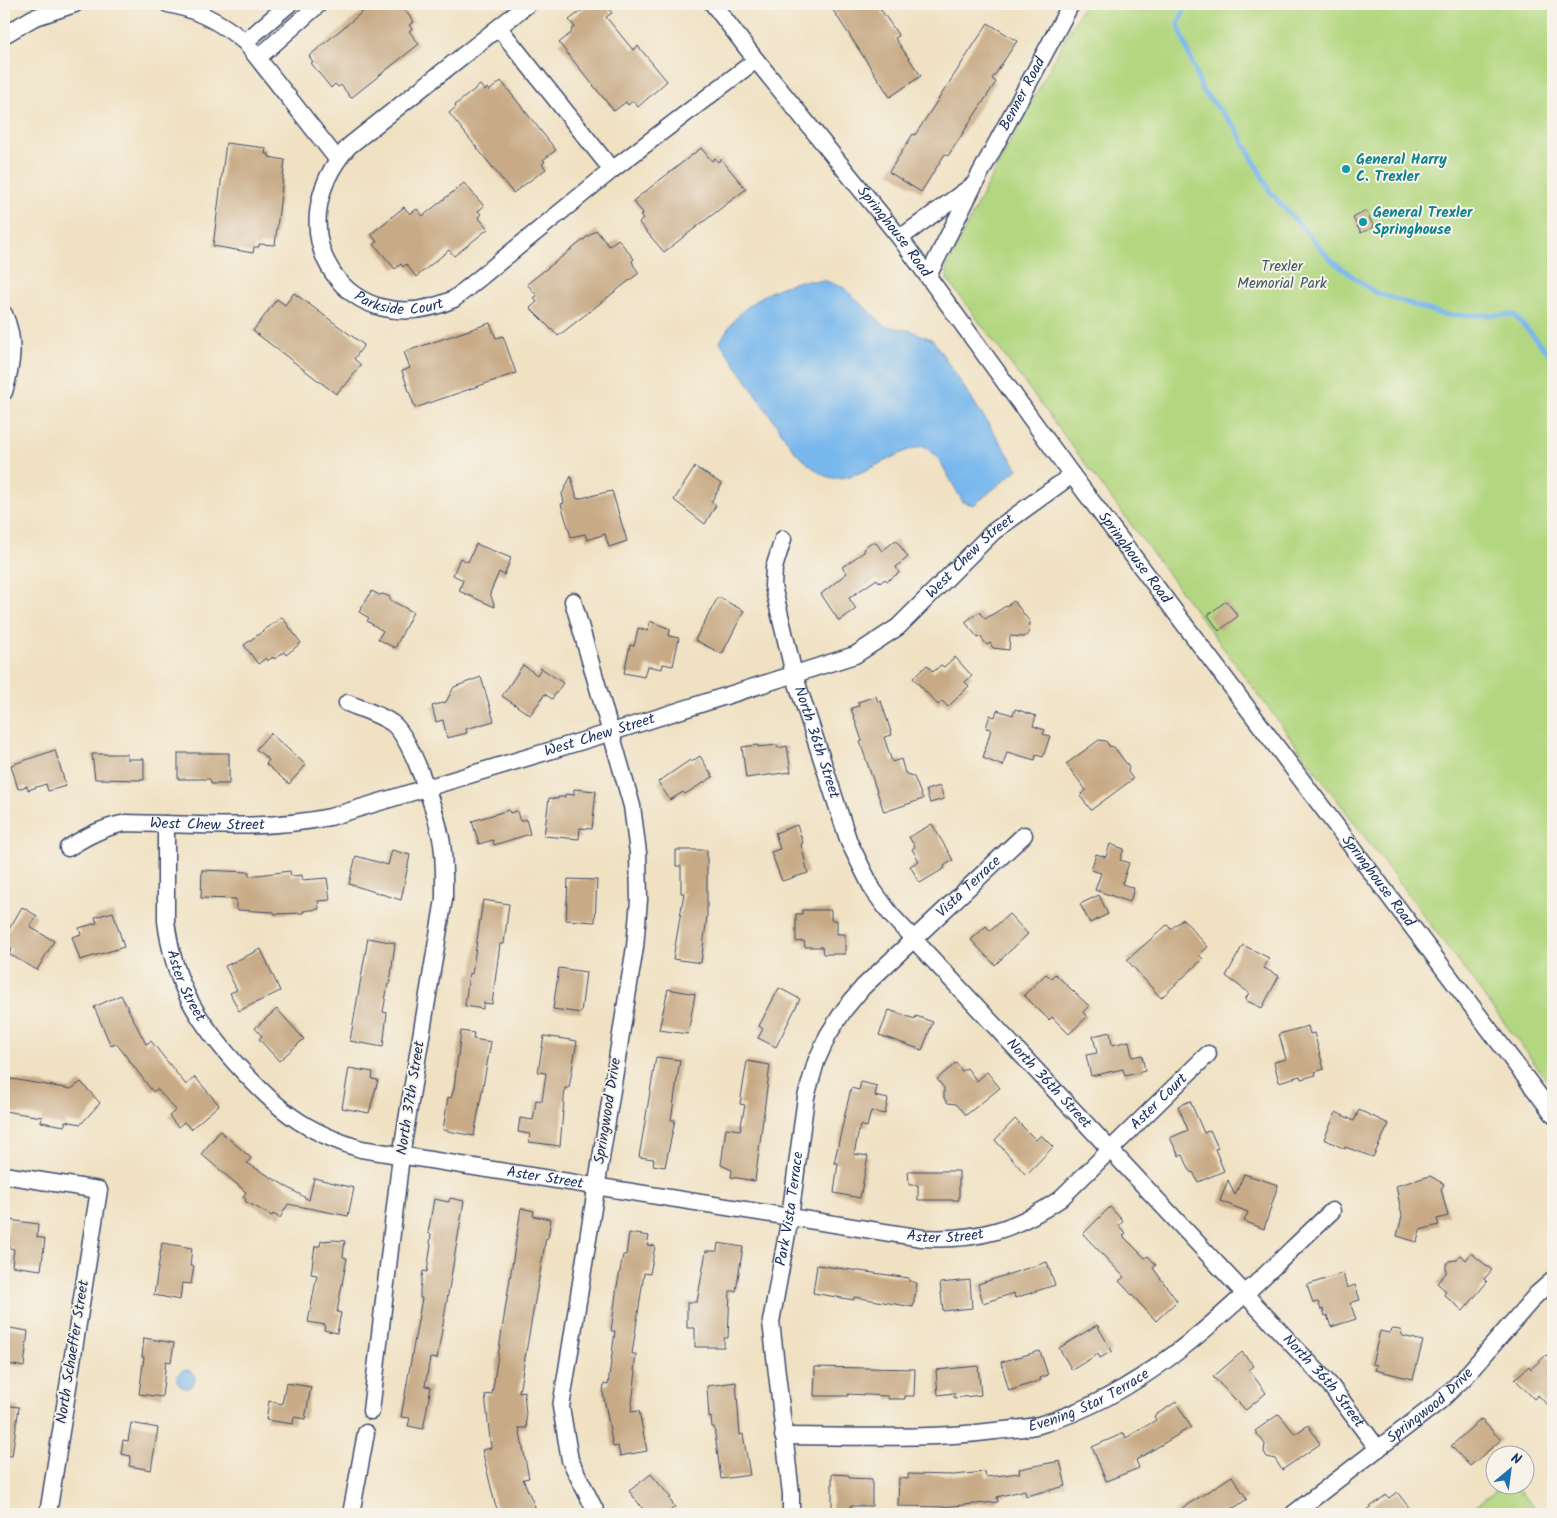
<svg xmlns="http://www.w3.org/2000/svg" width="1557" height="1518" viewBox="0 0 1557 1518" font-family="Kalam,sans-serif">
<rect width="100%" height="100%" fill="#f7f3e8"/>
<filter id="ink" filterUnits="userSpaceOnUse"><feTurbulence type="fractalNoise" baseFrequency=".02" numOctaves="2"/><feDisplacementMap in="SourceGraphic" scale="10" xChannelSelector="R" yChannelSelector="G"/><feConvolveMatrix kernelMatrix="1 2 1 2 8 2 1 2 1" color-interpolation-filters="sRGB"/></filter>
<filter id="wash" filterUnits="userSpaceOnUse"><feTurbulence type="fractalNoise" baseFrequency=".0096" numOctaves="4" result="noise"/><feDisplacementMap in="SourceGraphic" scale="20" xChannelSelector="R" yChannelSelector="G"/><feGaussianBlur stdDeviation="1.12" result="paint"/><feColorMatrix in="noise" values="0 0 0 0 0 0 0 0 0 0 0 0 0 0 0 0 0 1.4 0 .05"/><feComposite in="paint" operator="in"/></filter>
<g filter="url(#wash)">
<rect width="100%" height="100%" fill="#f0e1c3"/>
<path fill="#b3d780" stroke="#67836f" d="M1084,4H1553V1088L947,279V267L984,191Z
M1503,1486H1514L1541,1514H1464Z"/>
<path fill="#79b8ed" stroke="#4a74a6" d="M800,281H826L844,288L885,326L912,331L933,340L1018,469L974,505L963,502L937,456L923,446C894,451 861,480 833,478C820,477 805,460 795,452L720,342C738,308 763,291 800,281Z
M177 1379a9 9 0 1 1 18 0a9 9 0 1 1-18 0Z"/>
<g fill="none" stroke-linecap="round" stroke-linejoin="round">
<path stroke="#79b8ed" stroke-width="5" d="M1187,4L1178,24L1202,90L1236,128L1271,193L1332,261L1374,292L1444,315H1514L1553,358"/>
</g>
<g id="blocks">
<path fill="#c8aa86" d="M372,4H400L414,22L409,25L412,29L409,31L419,44L351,98L341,85L338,87L335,84L331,88L311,63L313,62L309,56Z
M590,4H605L612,13L606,17L633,50L638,46L667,81L638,107L633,101L628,105L626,102L614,111L559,43L572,32L571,30L575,27L569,20Z
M829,4H877L899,36L895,38L921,76L890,97Z
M988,23L1017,41L992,79L996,82L948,156L945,154L921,192L889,172L913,134L915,135Z
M501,81L556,150L543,160L545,162L542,164L546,169L513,193L449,113L456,107L455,105L480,85L485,91L487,88L489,91Z
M226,143L266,148L265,154H269V157L285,160L275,245L259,244V247H254L253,253L213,246Z
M701,148L712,161L715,158L718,162L721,159L746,189L664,252L639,223L643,219L640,216L643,213L633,201Z
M464,183L484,206L478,211L481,214L478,217L488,229L454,256L449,250L416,277L406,264L403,267L401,264L395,269L374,244L377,242L371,234L404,207L410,214L417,209L423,216Z
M1366,211L1374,227L1361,233L1353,218Z
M596,230L609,246L618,239L634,259L632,261L634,266L639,273L558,336L530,308L537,302L534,298L537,296L527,284Z
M294,293L364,345L354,359L361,365L344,387L343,386L336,394L253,331L277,299L285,305Z
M490,323L496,338L503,336L516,373L415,408L402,371L410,368L404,352Z
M695,467L722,484L711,502L716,505L705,524L674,500Z
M571,476L577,499L612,491L627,541L609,547L605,534L587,540L585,534L571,537L561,504L564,503L562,494Z
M896,540L908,557L896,567L899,573L887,581L885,579L880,583L877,579L849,598L856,609L839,621L821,594L847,573L842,567L864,552L865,547L870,543H876L882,551Z
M476,544L511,558L504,575L499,572L490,593L495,607L459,591L463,580L453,575L460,558L468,562Z
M372,591L379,595L383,594L390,597V600L413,612L395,648L378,639L383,631L367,621L369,618L359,612Z
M718,597L744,611L722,654L695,640Z
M1014,601L1030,622L1029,634L1024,637L1010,636L1009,650L993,648L990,643L987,645L980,636L978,638L965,622L979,612L985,619Z
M1226,601L1238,616L1219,631L1208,615Z
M282,617L301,643L286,655L284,652L274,659L273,657L267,661L266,658L258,664L244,645Z
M650,621L670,629L669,636L679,638L673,666L663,664L662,669L647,666L644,677L624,673L630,645L634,646L638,628L648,631Z
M955,657L972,676L965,682L969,686L948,707L942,701L938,705L913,678L927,665L933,672L941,665L944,667Z
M523,665L537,675L541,668L563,683L552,699L545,694L530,715L502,696Z
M481,677L494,721L466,729L467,733L447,738L443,720L436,722L432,706L446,702L454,687Z
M876,696L878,702L881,701L892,735L884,737L892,762L901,759L905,773L914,777L923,799L884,812L860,742L862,741L851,708L859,706L858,702Z
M1015,709L1036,716L1033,726L1045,730L1043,734L1050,736L1043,757L1036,755L1035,760L1007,752L1003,766L983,758L991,729L986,728L990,715L995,717L997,710L1013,715Z
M270,733L306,765L289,784L266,764L269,760L256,749Z
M1099,740L1106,741L1109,746L1114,747L1129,767L1128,772L1133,779L1091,810L1080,796L1086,790L1066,764Z
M758,745V747L777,745L778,748L787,746L791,772L746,778L742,747Z
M55,750L66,786L48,791L46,784L28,790L27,786L18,789L11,765Z
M178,753H229V784H211L210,779H178Z
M92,754H127V759H144V780L95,779Z
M700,756L713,777L685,794L683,792L670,800L658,782L690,760L691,762Z
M940,786L944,799L930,803L926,790Z
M574,789L596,791L592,829L580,828L579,839L544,836L549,798L558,799V797H565V794L574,795Z
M509,810L510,813L517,811L520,821L526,819L530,834L494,845L493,840L479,844L472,821Z
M932,824L953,860L944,866L945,868L920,883L910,866L919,861L912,849L915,847L909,837Z
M797,825L803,843L801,844L808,873L782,881L771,852L780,849L775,833Z
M1110,844L1124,849L1120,860L1129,863L1122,884L1134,888L1130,902L1095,890L1101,873L1091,870L1096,854L1106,857Z
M392,850L410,855L401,900L349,884L356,856L388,865Z
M676,850H707V916L701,963L673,959L684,893H681V866H676Z
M202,870L249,872V876L290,871L291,876L302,875V880L327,878L330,900L318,901L319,909L303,911L304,913L275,914L274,912L236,910V899L201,898Z
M568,879L597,880L595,922L566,920Z
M1099,895L1108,914L1090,923L1080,904Z
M483,900L509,904L504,944H500L492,1004L483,1003V1009L465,1006L469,973L472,974Z
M22,907L37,916L30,927L54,941L37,970L9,954L12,949L4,945V938Z
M802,910H831V920H837V934H845V954H823L822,947H805L804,941L796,942V914H802Z
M113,912L124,947L80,960L72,937L81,934L79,928L97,923L95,917Z
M1009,914L1028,934L995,965L971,940L986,926L990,931Z
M1183,919L1208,947L1199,955L1203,959L1161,998L1127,960L1167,925L1171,929Z
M368,938L395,943L390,984H388L383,1012L387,1013L383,1047L350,1041Z
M1243,945L1269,958L1264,968L1279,976L1262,1008L1245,1000L1249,993L1226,976Z
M261,949L280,991L239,1011L230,993L237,990L225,966Z
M559,968L586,972L581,1013L553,1009Z
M1046,974L1051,978L1055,974L1089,1006L1083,1012L1087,1017L1069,1034L1052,1017L1049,1020L1024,995Z
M779,988L800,999L776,1047L758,1038L763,1029L759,1026Z
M668,989L695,994L688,1034L659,1030Z
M121,995L146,1044L151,1041L186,1085L195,1077L219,1105L191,1129L184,1122L178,1127L169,1116L176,1110L157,1089L153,1092L116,1043L111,1046L94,1007Z
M277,1009L304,1039L279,1061L259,1039L262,1036L255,1028Z
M889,1010L915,1019L916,1016L933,1022L922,1050L879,1035Z
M1308,1026L1310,1034L1314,1033L1324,1069L1315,1072L1316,1075L1301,1079L1300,1076L1279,1082L1274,1062L1286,1059L1279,1034Z
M461,1031L474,1033L473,1039L491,1042L474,1136L443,1130L448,1097L451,1098L454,1088Z
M1110,1032L1112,1045L1129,1041L1132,1057L1142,1055L1145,1071L1125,1076L1123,1069L1091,1076L1086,1055L1097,1053L1093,1036Z
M544,1036L577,1041L569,1088H565L560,1146L529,1142L530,1134L518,1132L520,1118L533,1120L536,1100L542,1101L546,1073L538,1072Z
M656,1057L680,1060L671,1120H675L665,1167L653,1165L654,1159L639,1157Z
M747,1061L770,1065L755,1181L731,1177L732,1170L721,1165L726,1128L740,1130L745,1105L740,1104Z
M956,1063L962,1071L967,1068L977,1081L987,1072L1000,1088L966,1115L956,1104L948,1103L944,1098V1088L937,1079Z
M349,1068L373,1072L372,1079L378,1080L369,1113L342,1108Z
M5,1078L71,1089L81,1082L100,1103L81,1124L65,1121V1126L41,1122L42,1117L4,1111Z
M861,1082L877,1086L875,1096L888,1099L885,1114L871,1111L867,1127L860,1125L854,1154L868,1156L860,1198L834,1193L838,1163H834L851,1088L859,1090Z
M1190,1101L1204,1133L1210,1130L1218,1148L1215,1149L1224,1171L1198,1182L1193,1172L1191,1173L1183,1155L1179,1156L1170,1138L1188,1130L1178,1106Z
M1359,1110L1389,1124L1373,1157L1345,1147V1149L1324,1139L1336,1112L1354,1121Z
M1015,1119L1036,1140L1041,1135L1053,1147L1026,1175L995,1140Z
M220,1131L251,1158L247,1163L309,1200L314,1178L354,1188L348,1216L288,1204L280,1218L273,1214L272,1216L245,1201L246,1199L243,1197L246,1192L201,1154Z
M908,1171H959V1200H918V1185H909Z
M1244,1174L1278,1185L1264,1229L1244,1221L1248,1212L1220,1201L1228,1180L1235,1195Z
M1430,1176L1444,1184L1441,1189L1448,1216L1437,1219L1439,1225L1420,1230L1417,1242L1397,1236L1402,1216L1396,1186Z
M450,1198L464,1201L437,1359L430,1358L425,1386L431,1387L423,1429L408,1426L410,1418L401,1417L422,1298H420V1289L423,1271L427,1272L431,1244L430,1243L431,1234L428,1233L434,1199L449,1202Z
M1110,1207L1123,1221L1119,1226L1126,1233L1123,1236L1145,1258L1148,1256L1156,1265L1153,1268L1177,1301L1156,1321L1119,1281L1124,1277L1083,1234Z
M521,1208L534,1211L533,1216L551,1219L548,1238H546L519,1392L524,1391L527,1428H519L529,1478L523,1479L538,1514H500L495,1504L482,1450L491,1448L485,1395L492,1394Z
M9,1220L38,1224L37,1237L45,1239L41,1270L12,1266L14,1249L5,1247Z
M629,1233L649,1236L647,1245L655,1246L650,1274L644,1273L632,1354H636L634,1371H636L631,1412L639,1411L647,1451L620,1456L618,1446L613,1447L603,1392L604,1384L608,1385L615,1331H611L617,1286L623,1255H626Z
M333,1240L345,1241L343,1257L347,1258L337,1312L341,1313L337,1333L324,1330L325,1325L308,1322L317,1275L311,1274L315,1246H320L321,1241Z
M162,1243L192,1248L190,1266H194L191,1284L182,1283L180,1300L154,1295Z
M718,1243L743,1247L736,1291H730L728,1338H724V1347H695V1328H687V1302H697L706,1251H717Z
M1471,1253L1492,1270L1484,1279L1487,1282L1463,1311L1444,1295L1446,1291L1437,1283L1446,1273V1265L1449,1261L1456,1260L1460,1255L1466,1260Z
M1047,1262L1055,1285L1015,1298L1014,1293L983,1303L978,1284Z
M817,1265L909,1278V1281L917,1283L913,1307L854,1297V1300L813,1293Z
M1343,1273L1347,1288L1355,1285L1360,1300L1350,1303L1356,1319L1331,1327L1327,1315L1325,1316L1323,1309L1321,1310L1318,1302L1313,1303L1307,1285Z
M970,1280L972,1308L943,1311L940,1283Z
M1097,1325L1112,1351L1100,1358L1098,1354L1072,1370L1059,1348Z
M4,1327L28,1331L24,1367L4,1363Z
M1393,1329L1400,1330L1403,1336L1423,1341L1413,1379L1375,1370L1377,1365L1372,1364L1380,1331L1389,1333Z
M144,1338L174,1343L171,1362L166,1361L162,1397L139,1394L144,1357H142Z
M1040,1351L1048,1375L1040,1378L1041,1380L1009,1391L1001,1362Z
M1242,1352L1254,1366L1249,1370L1266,1393L1246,1410L1213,1377Z
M1546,1355L1553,1362V1411L1538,1395L1534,1399L1515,1379L1529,1366L1531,1369Z
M978,1366L981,1395L954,1398V1393L938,1395L936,1370Z
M815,1367L915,1369L914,1396H905V1399H888V1396L848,1394V1396H814Z
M736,1382L740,1435L743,1434L750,1475L721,1479L714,1427H712L711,1417L709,1418L707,1386Z
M286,1383L311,1387L305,1419L294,1417L293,1424L266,1420L269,1401L282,1404Z
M1176,1402L1191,1427L1136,1460L1139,1468L1106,1481L1092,1447L1124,1433L1126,1438L1156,1420L1154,1416Z
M4,1405L19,1407L12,1456L4,1455Z
M1279,1414L1295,1434L1308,1425L1320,1444L1282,1470L1275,1459L1267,1457L1264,1452L1265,1444L1255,1431Z
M1481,1419L1501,1440L1470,1466L1451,1446Z
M131,1423L158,1428L151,1470L129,1466L131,1456L121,1454L123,1440L128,1441Z
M1060,1461L1066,1486L1026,1496L1025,1490L997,1497L998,1502L942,1507L898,1506L899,1478L908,1479V1474L954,1475L985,1472L986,1477L1020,1473L1019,1469Z
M651,1474L671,1498L669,1499L675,1507L666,1514H647L629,1491Z
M832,1474L849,1475V1478L872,1479V1506H850V1514H832Z
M1232,1476L1247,1499L1240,1504L1224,1514H1173Z
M1397,1492L1414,1514H1361L1386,1495L1389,1498Z"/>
</g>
</g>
<g filter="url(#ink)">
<use href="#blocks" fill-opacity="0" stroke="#3b4a6d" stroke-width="1"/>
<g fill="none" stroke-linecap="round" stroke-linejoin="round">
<g stroke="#3b4a6d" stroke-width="19">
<g id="minor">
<path d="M168,4C197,9 222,23 245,42L337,159"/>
<path id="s1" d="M528,4L349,146C272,232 348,347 454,299L612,170L756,60"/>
<path id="s2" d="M713,4L756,60L900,238L1072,475L1553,1114"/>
<path d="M499,28L612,170"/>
<path d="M4,35L33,18L75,4"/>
<path d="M245,42L289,4"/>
<path d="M259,57L319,4"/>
<path d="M900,238L972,186"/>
<path id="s3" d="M928,276L974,185L1071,4"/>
<path d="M4,314C16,341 12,365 4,392"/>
<path id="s4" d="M783,539L774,568L773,586L794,674L849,842L873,890L892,916L1330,1385L1378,1449"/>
<path d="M573,601L632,806L638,853L639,900L635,947L561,1407L570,1460L597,1514"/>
<path d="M347,703C362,709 379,714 392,723C412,738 436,813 441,838C445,858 444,879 444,899L401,1156L371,1411"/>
<path id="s5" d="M166,824V921C174,984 196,1019 237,1065C277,1109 303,1131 361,1149L922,1238C977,1241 1015,1230 1060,1199L1208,1054"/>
<path id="s6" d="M68,848C87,836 104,827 126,823C194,824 264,831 330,817L612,732L855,655L898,627L993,532L1072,475"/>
<path d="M4,1175L99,1190L48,1514"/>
<path id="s7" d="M783,1436C854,1436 925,1440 995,1431C1009,1429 1025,1429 1039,1425C1159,1390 1244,1293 1332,1211"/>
<path d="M351,1514L366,1433"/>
<path id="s8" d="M791,1514V1494L771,1322L790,1217L806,1097L816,1062L828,1035L844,1010L863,987L1024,835"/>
<path id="s9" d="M1293,1514L1440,1401L1464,1378L1537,1294L1553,1280"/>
</g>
</g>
<use href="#minor" stroke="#fff" stroke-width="16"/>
</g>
</g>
<g fill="#0f9aa8" stroke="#f7f3e8" stroke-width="2">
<circle cx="1346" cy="169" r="5"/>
<circle cx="1363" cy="222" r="5"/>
</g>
<g text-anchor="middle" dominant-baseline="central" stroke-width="4" stroke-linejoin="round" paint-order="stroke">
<g font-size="15" fill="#1b2f5e" stroke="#f7f3e8">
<text stroke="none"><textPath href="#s3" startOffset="205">Benner Road</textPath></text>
<text stroke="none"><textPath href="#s2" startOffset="291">Springhouse Road</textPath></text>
<text stroke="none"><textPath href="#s1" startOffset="444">Parkside Court</textPath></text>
<text stroke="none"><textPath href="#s6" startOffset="970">West Chew Street</textPath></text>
<text stroke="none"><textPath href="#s2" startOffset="696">Springhouse Road</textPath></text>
<text stroke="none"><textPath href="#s6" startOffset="550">West Chew Street</textPath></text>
<text stroke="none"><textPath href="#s4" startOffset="211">North 36th Street</textPath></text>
<text stroke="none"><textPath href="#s6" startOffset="145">West Chew Street</textPath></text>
<text stroke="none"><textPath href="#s2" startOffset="1101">Springhouse Road</textPath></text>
<text stroke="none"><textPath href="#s8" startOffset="692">Vista Terrace</textPath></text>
<text stroke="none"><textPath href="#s5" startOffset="165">Aster Street</textPath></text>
<text stroke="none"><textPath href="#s4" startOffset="631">North 36th Street</textPath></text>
<text transform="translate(411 1098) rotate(-81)">North 37th Street</text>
<text stroke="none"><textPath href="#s5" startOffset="1266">Aster Court</textPath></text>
<text transform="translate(608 1111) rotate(-81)">Springwood Drive</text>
<text stroke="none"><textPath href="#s5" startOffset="599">Aster Street</textPath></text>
<text stroke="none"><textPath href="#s8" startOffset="308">Park Vista Terrace</textPath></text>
<text stroke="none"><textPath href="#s5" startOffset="1004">Aster Street</textPath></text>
<text transform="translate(73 1352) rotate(-81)">North Schaeffer Street</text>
<text stroke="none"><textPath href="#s4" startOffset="1036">North 36th Street</textPath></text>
<text stroke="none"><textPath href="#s7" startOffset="312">Evening Star Terrace</textPath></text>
<text stroke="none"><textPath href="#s9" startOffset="175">Springwood Drive</textPath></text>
</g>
<g font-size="15" font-weight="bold" fill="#0d838f" stroke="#f7f3e8" text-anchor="start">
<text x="1356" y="160">General Harry<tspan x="1356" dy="17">C. Trexler</tspan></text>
<text x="1373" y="213">General Trexler<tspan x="1373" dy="17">Springhouse</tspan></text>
</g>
<g font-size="15" fill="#415966" stroke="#f7f3e8">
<text x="1282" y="267">Trexler<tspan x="1282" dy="17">Memorial Park</tspan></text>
</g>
</g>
<rect width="1557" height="1518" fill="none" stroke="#f7f3e8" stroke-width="20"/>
<g transform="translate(1510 1470) rotate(29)"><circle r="24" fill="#f7f3e8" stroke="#9fa5b1"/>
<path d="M0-4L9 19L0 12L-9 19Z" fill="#1f6fb2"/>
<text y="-8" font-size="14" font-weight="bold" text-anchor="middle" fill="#1b2f5e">N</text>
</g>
</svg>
